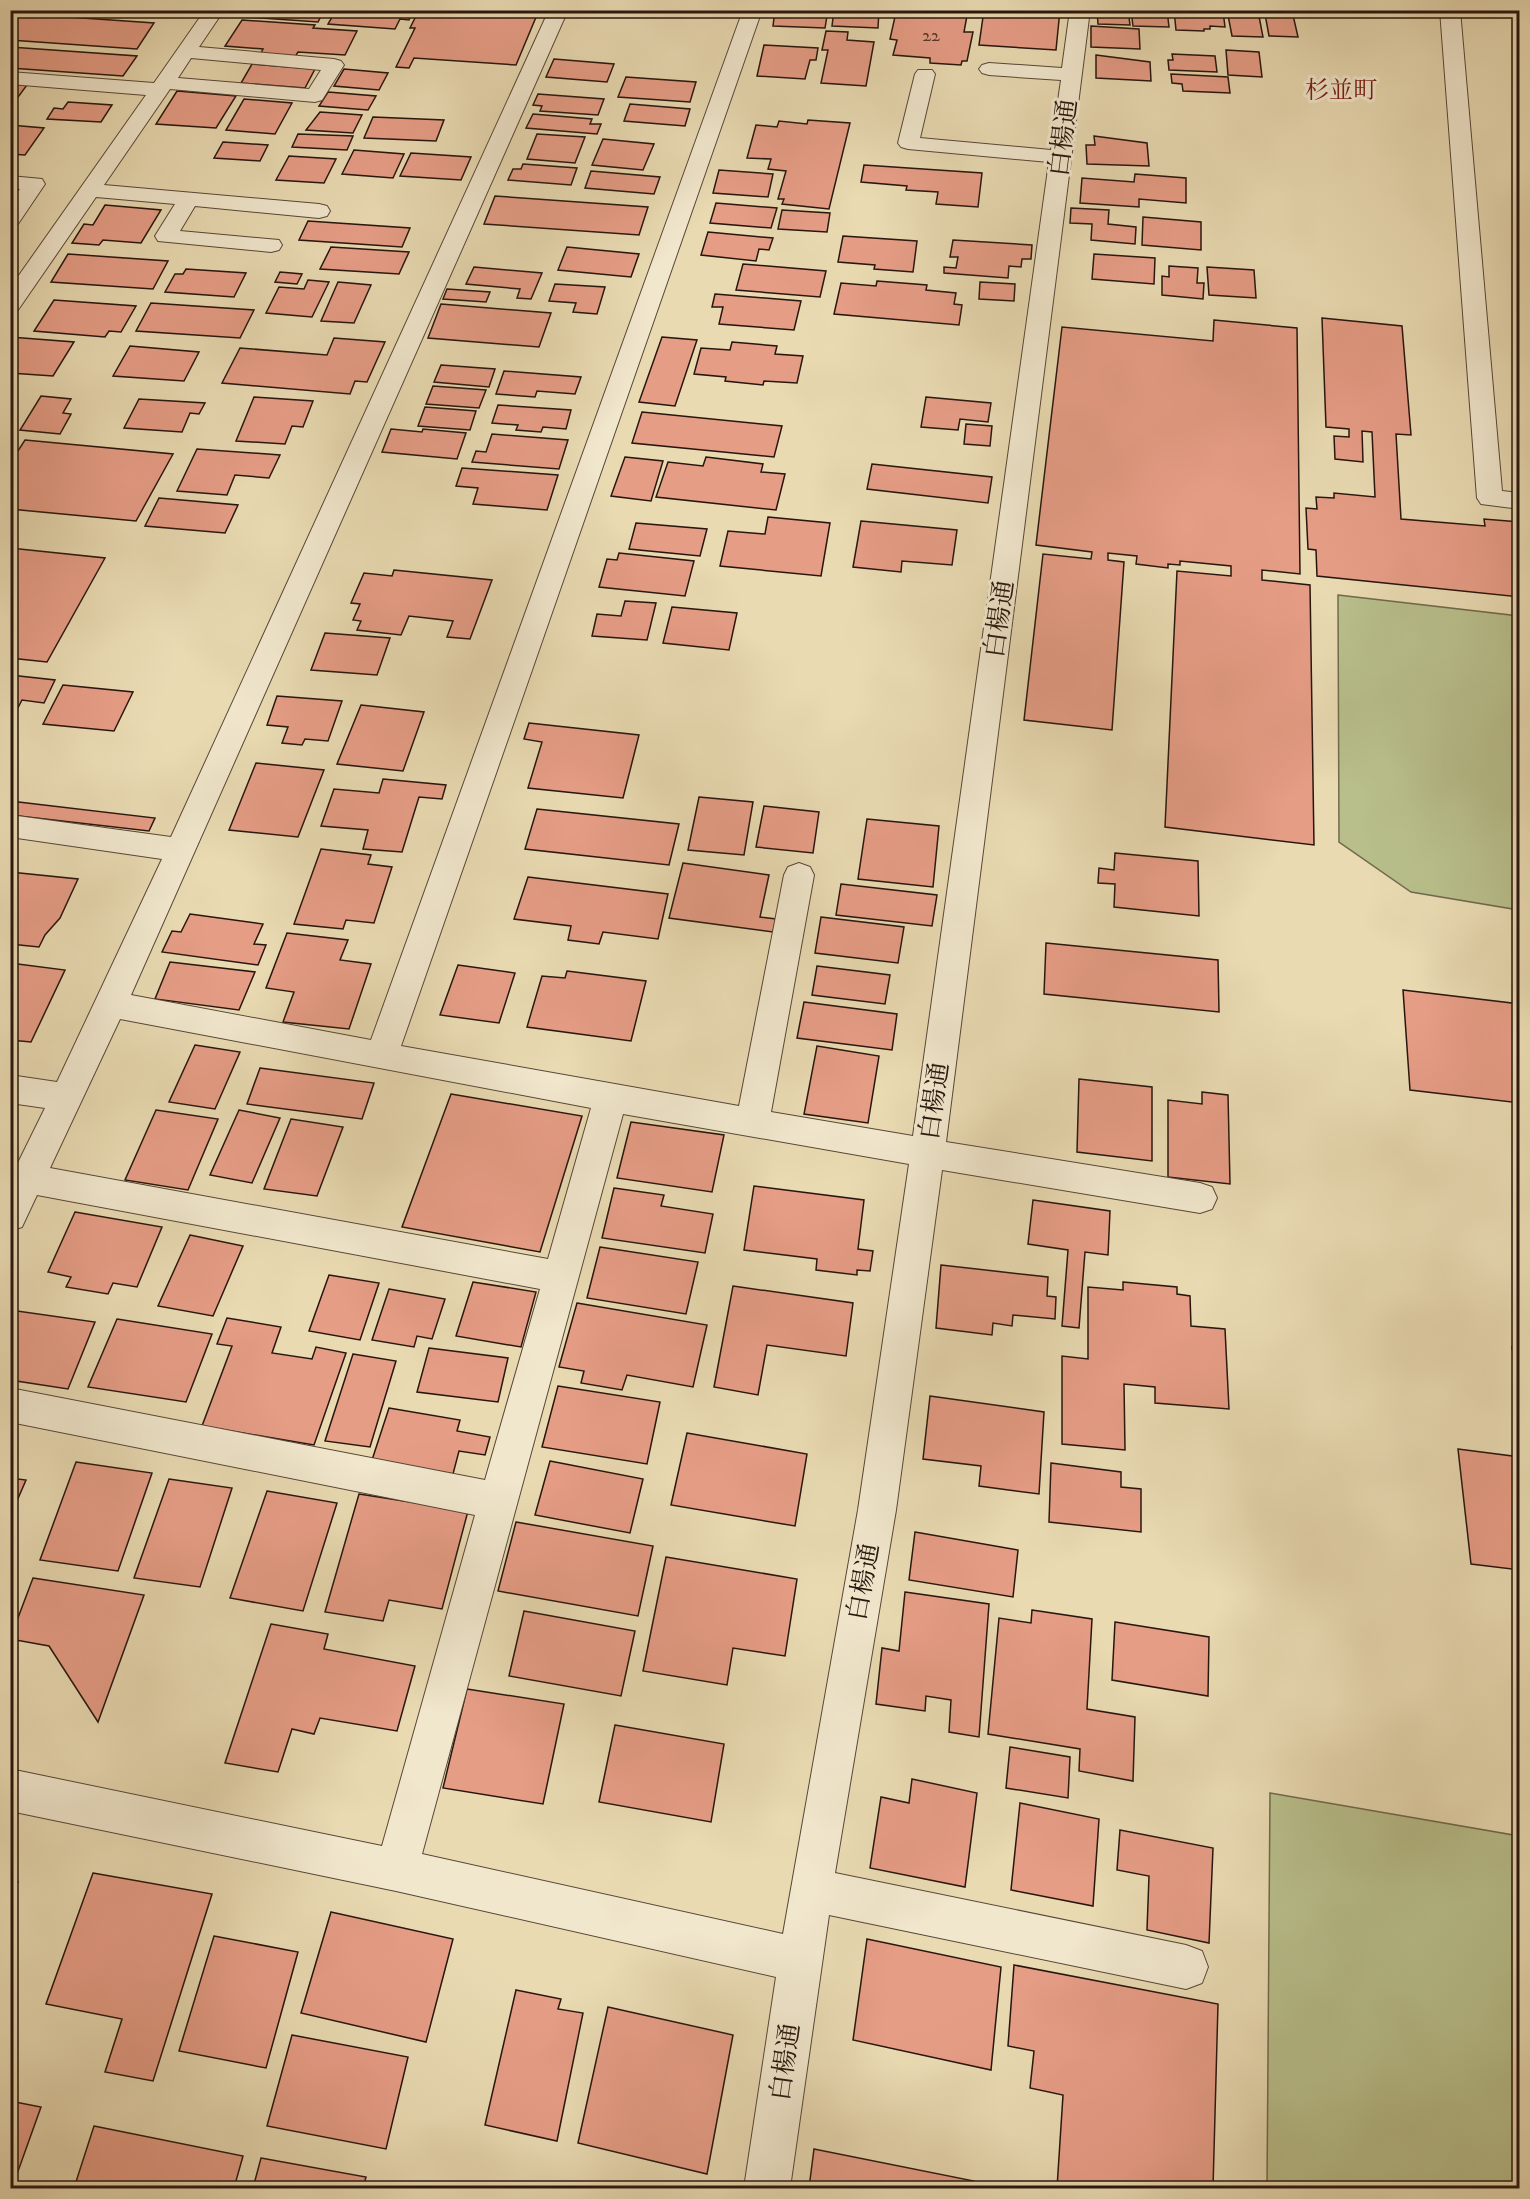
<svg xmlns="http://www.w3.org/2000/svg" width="1530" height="2199" viewBox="0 0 1530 2199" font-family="'IM FELL DW Pica','Noto Serif JP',serif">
<rect width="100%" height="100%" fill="#e9dab2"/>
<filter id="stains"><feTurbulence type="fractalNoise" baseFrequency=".00333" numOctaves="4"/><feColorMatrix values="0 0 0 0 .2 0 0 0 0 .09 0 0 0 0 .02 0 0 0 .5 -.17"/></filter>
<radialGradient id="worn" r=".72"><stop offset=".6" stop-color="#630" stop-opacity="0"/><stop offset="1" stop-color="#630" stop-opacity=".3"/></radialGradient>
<path fill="#b8bf8b" stroke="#706a4c" stroke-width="1.5" d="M1338,595L1519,616V910L1411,892L1339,842Z
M1270,1793L1519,1836V2188H1267Z"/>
<path fill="#e69d86" stroke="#28160e" stroke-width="1.5" d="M249,10H324L318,22L245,17Z
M413,10L409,20L400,19L395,29L328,24L335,12L330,10Z
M419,10H539L516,65L414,58L409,68L396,67L415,28H410Z
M775,10H828L825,28L773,26Z
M834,10H879L878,28L832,26Z
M904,10H968L964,32H973L967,61H962L961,65L930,63V58L893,55L897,40L890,39L896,12Z
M984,10H1060L1056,50L979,45Z
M1097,10H1128L1130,25L1098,24Z
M1131,10H1167L1169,27L1133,26Z
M1174,10L1223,11L1225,27L1210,26V29H1204V31L1176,30Z
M1227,10L1258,11L1263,37L1232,36Z
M10,13L154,23L137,49L10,40Z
M1265,14L1293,15L1298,37L1269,36Z
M242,20L315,25L313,28L357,31L345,55L298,52L295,57L260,55L263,49L225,46Z
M1091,26L1139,29L1140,49L1091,47Z
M826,31L848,32L847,40L874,42L866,86L821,83L828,50H822Z
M764,45L818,48L816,60H810L805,79L757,76Z
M10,47L137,56L123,76L10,68Z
M1226,50L1259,52L1262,77L1228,75Z
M1172,54L1215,56L1217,72L1169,70L1168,60H1173Z
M1096,55L1150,62L1151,81L1096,78Z
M554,59L614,64L607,82L546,77Z
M252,64L315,69L305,88L241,83Z
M344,69L388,73L379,90L334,86Z
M1171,74L1228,77L1230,93L1183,91L1182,84L1172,83Z
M626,77L696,82L690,102L618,97Z
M10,84L27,85L10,108Z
M177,91L236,96L216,128L156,124Z
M328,92L376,96L368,110L319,106Z
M538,94L604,99L598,115L540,111L542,106L533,105Z
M244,99L292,103L275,134L226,130Z
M68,102L112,105L101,122L47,119L54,108L63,109Z
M630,104L690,109L685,126L624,121Z
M320,112L362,115L353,133L306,130Z
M533,114L592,119L590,124H601L597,134L526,128Z
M373,117L444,120L436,141L364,138Z
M808,120L850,123L829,209L782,204L784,199H778L786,171L768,169L771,159L747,158L756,125L777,127L779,121L807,124Z
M10,125L44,128L25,155L10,154Z
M298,134L353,136L347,150L292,147Z
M537,134L585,137L575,163L527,159Z
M1094,136L1147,143L1149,166L1087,164L1086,145H1095Z
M603,139L654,144L643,170L592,165Z
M223,142L268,145L260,161L214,158Z
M354,150L404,154L393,178L342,174Z
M411,153L471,157L461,180L400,176Z
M289,156L336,159L324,183L276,180Z
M523,164L577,168L571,185L508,180L513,169H521Z
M864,165L982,173L978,207L936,204L938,192L906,190L907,186L861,182Z
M719,170L773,174L768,197L713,193Z
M591,171L660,177L654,194L585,188Z
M1135,174L1186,178V203L1139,199V207L1080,203L1082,178L1134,182Z
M495,196L648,207L639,235L484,224Z
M716,203L777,208L771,228L710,223Z
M105,205L161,210L141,243L103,240L99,245L72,243L84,224L93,225Z
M1071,208L1109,210L1108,224L1136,227L1135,244L1091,240L1092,224L1070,223Z
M782,210L830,213L827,232L778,229Z
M1143,217L1201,222V250L1142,245Z
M308,221L410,228L402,247L299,240Z
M708,232L773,238L769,250L759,249L756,261L701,255Z
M843,236L917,241L913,272L874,269L875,265L838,262Z
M953,240L1032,245L1031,259H1022L1021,267L1009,266L1008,278L944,273V267L956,268L958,257H950Z
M331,247L409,252L399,274L320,269Z
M567,247L639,254L631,277L558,270Z
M68,254L168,261L153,289L51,282Z
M1094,254L1155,258L1154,284L1092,279Z
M743,264L826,271L820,297L736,290Z
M1169,266L1198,268L1197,283H1204L1203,299L1162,295V276L1169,277Z
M474,267L542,273L531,299L517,298L520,289L466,284Z
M1207,267L1254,270L1256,298L1209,295Z
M186,269L246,273L234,297L165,292L175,274H183Z
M280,272L302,274L297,284L275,282Z
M308,280L329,282L312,317L266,313L279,287L304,289Z
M877,281L927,285L926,290L956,293L954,304L962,305L959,325L834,314L841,283L876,286Z
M338,282L371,285L354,323L321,321Z
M980,282L1015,284L1014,301L979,299Z
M555,284L605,287L597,314L573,312L576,303L549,301Z
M447,289L490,292L486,302L443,299Z
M715,294L801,301L794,330L719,324L723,307H712Z
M54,300L136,306L121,332L109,331L105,337L34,331Z
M151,303L254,310L240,338L136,331Z
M441,304L551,313L539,347L428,338Z
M1322,318L1402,326L1411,435L1396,434L1401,519L1485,526L1484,519L1520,522V597L1317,576L1316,550L1308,549L1306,508L1317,509L1316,497L1334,498V493L1375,497L1372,432L1362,431L1363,462L1335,459L1334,436L1349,437V429L1326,427Z
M1214,320L1297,328L1300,574L1262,570V580L1310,585L1314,845L1165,827L1177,571L1231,576V566L1180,561V565L1168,564V568L1136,564L1137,556L1108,553V560L1124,562L1112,730L1024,720L1043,554L1091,559L1092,552L1036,545L1062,327L1213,341Z
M10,337L74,342L53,376L10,373Z
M662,337L697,340L675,406L639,402Z
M334,338L385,342L367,382L355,381L350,394L222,383L240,348L327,355Z
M732,342L777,346L775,354L803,356L797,383L764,381L763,385L725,381L726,377L694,374L701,348L730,350Z
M130,346L199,352L184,381L113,376Z
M441,365L495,369L489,387L434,382Z
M504,371L581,377L575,394L537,391L535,397L496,394Z
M433,386L486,390L479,408L426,404Z
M41,396L71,399L63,413L71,414L60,434L20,430Z
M254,397L313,401L303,427L292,426L285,444L236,441Z
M926,397L991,403L988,422L960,419L958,430L921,427Z
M139,399L205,403L199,414L190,413L182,432L124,428Z
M498,405L571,410L566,429L543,427L541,432L516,430L518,425L492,423Z
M425,407L476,411L470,430L418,426Z
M642,412L782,426L774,457L632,443Z
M966,424L992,426L990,446L964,444Z
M391,429L422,432L423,429L466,433L457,459L382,452Z
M492,434L568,440L559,469L472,462L476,451L486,452Z
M25,440L173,454L136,521L10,509V463Z
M197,449L280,455L269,478L235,475L227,495L177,491Z
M625,457L663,461L651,501L611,496Z
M706,457L763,464L761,472L785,474L776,510L656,497L668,462L703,466Z
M872,464L992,477L988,503L867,489Z
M462,468L558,475L547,510L473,504L478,488L456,486Z
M159,498L238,505L225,533L145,526Z
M768,517L830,523L821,576L720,566L728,531L765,534Z
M861,521L957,530L952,565L902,561L901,572L853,567Z
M636,523L707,529L700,556L629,549Z
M10,548L105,558L47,662L10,658Z
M619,553L694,561L685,596L599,587L607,559L617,560Z
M394,570L492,580L470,639L447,637L453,621L409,616L401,635L357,630L361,621L353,620L360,604L351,603L364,573L392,576Z
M625,601L656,603L647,640L592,636L597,614L621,616Z
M672,607L737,613L729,650L663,643Z
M325,633L390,638L377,675L311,670Z
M10,675L55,680L44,703L22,700L12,719Z
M63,685L133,692L114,731L43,724Z
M277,696L342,701L328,741L305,739L302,745L282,743L288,727L267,725Z
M361,705L424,712L403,771L337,764Z
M529,723L639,735L623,798L528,788L542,742L524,739Z
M256,763L324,770L298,837L229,830Z
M383,779L446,785L442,799L419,797L402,852L363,849L368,830L321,826L334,789L379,793Z
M699,797L753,802L744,855L688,850Z
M10,801L155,818L149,831L10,815Z
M764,806L819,812L813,853L756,847Z
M537,809L679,824L669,865L525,849Z
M867,819L939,826L933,887L858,879Z
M321,849L371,855L368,864L392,867L374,923L346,920L343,929L294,924Z
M1115,853L1198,861L1199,916L1114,907L1115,884L1098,883L1099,868L1114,870Z
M683,863L769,875L760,917L776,919L773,932L669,918Z
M10,872L78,879L60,918L45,935L39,947L10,944Z
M528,877L668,894L658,939L603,932L599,944L568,940L571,926L514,919Z
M841,884L937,895L932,926L836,915Z
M190,914L263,924L254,944L266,945L258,965L162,952L172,931L181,932Z
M821,917L904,927L898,963L815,953Z
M287,933L348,940L340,960L371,964L349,1029L283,1022L294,992L266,988Z
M1046,943L1218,960L1219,1012L1044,994Z
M170,962L255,972L239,1010L155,999Z
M10,963L65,970L31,1042L10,1040Z
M458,965L515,973L499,1023L440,1015Z
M817,966L890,975L885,1004L812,995Z
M567,971L646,981L631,1041L527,1027L542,976L565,978Z
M1403,990L1520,1004V1103L1410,1090Z
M804,1002L897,1014L892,1050L797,1038Z
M195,1045L240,1052L215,1109L169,1102Z
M817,1046L879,1056L868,1123L804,1114Z
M260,1068L374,1083L362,1119L247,1104Z
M1079,1079L1152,1087V1161L1077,1152Z
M1202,1092L1228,1095L1230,1184L1168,1177V1100L1202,1104Z
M451,1094L582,1116L540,1252L402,1227Z
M156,1110L218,1119L188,1190L125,1180Z
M239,1110L280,1118L252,1183L210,1175Z
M291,1119L343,1127L317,1196L264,1189Z
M631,1122L724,1135L712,1192L617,1178Z
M754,1186L864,1200L858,1249L873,1251L870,1271L857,1270V1275L816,1270L817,1259L744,1250Z
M614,1188L664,1195L661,1206L713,1214L705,1253L602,1238Z
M1033,1200L1110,1211L1108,1255L1085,1252L1079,1328L1062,1326L1068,1250L1028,1244Z
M75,1212L162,1227L137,1287L113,1283L108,1294L66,1287L71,1277L48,1272Z
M190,1235L243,1246L213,1316L158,1306Z
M600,1247L698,1262L686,1314L587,1298Z
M941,1265L1048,1277L1047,1296L1056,1297L1055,1319L1013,1315L1012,1326L993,1323L992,1335L936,1328Z
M329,1275L379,1283L360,1340L309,1331Z
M473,1282L536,1292L521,1347L456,1336Z
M1123,1282L1177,1287V1294L1190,1296L1191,1326L1225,1329L1229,1409L1155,1403V1387L1124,1384L1125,1450L1062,1444V1356L1088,1359V1287L1123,1290Z
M733,1286L853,1303L846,1356L767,1345L758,1395L714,1387Z
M389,1289L445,1299L432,1339L417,1336L414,1347L372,1340Z
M577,1303L707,1325L693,1387L627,1375L622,1390L581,1383L584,1371L559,1367Z
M10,1310L95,1322L68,1389L10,1380Z
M227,1318L281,1327L272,1353L312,1359L316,1347L346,1353L314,1445L202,1426L232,1346L217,1344Z
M117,1319L212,1334L186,1402L88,1387Z
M1512,1347L1520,1348V1403Z
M429,1348L508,1358L498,1402L417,1392Z
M353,1354L396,1361L370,1447L325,1441Z
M558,1386L660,1402L647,1464L542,1447Z
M930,1396L1044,1412L1039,1494L979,1486L981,1466L923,1459Z
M389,1408L460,1420L457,1431L490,1437L485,1455L459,1451L453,1474L372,1460Z
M687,1433L807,1454L795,1526L671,1505Z
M1458,1449L1520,1457V1570L1471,1564Z
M550,1461L643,1479L630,1533L535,1515Z
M76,1462L152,1473L118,1571L40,1560Z
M1051,1463L1121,1472V1487L1141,1489V1532L1049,1522Z
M10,1478L26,1480L10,1517Z
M169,1479L232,1488L200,1587L134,1578Z
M267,1491L337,1503L303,1611L230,1598Z
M359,1494L468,1511L442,1609L389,1600L383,1621L325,1612Z
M516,1522L653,1546L638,1616L498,1591Z
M915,1532L1018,1550L1013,1597L909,1580Z
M666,1557L797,1579L785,1656L733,1648L727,1685L643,1671Z
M33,1578L144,1595L98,1722L49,1646L10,1639Z
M905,1592L989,1604L979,1737L949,1732L951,1700L926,1696L925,1711L876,1704L882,1648L899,1651Z
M1032,1610L1092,1619L1087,1709L1135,1717L1133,1781L1079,1771L1080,1749L988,1734L999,1618L1031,1623Z
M524,1611L635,1631L621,1696L509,1676Z
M1115,1622L1209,1637L1208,1696L1112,1680Z
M271,1624L328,1634L324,1649L415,1666L397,1731L320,1718L314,1734L292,1729L278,1772L225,1763Z
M467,1689L564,1704L543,1804L443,1788Z
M615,1725L724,1744L711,1822L599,1802Z
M1010,1747L1070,1757L1068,1798L1006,1788Z
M912,1779L977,1793L965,1887L870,1868L881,1797L909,1803Z
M1020,1803L1099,1819L1093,1906L1011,1890Z
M1120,1830L1213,1848L1209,1943L1147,1930L1149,1876L1117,1870Z
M93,1873L212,1894L153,2081L105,2072L122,2019L46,2004Z
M10,1881L18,1882L10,1903Z
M331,1912L453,1939L426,2042L301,2013Z
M214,1936L298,1952L266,2068L179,2051Z
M867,1939L1001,1967L991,2070L853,2040Z
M1014,1965L1218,2004L1213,2188H1057L1063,2095L1030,2088L1034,2051L1008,2046Z
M516,1990L561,1999L558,2009L583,2013L557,2141L485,2125Z
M608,2007L733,2035L707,2174L578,2143Z
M292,2035L408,2057L386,2149L267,2126Z
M10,2101L41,2107L12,2188H10Z
M94,2126L243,2156L234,2188H74Z
M814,2149L974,2181V2188H809Z
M261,2158L366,2177L363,2188H253Z"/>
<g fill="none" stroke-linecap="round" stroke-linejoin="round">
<g stroke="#584737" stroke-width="2">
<path id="minor" d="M205,10H224L199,47L334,59L341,61L344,65L322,100L315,102L170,89L104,185L319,204L327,206L330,211L327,216L319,218L195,206L180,231L279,240L282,245L279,250L271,252L158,241L155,236L175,204L96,197L18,310L10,312V288L146,95L10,84V72L154,83ZM191,58L321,70L309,89L178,78Z
M549,10H568L131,995L371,1040L743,10H762L401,1046L739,1106L784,875L788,867L799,863L810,867L814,875L771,1112L913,1136L1049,162L908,149L901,147L898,143L915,74L918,70H932L935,74L920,138L1051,150L1061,80L989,75L982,73L979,69L982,65L989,63L1062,68L1070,10H1090L946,1142L1200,1183L1212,1187L1217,1198L1212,1209L1200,1213L942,1170L896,1510L835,1873L1186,1945L1202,1951L1208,1967L1202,1983L1186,1989L829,1915L790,2188H744L776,1977L396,1891L10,1811V1769L382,1846L475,1515L10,1422V1388L485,1480L540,1289L37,1195L22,1227L10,1231V1179L45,1108L10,1103V1075L57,1082L162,859L10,837V815L171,837ZM120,1019L591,1108L548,1259L50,1168ZM623,1114L909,1164L858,1510L783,1934L422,1854Z
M1440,10H1460L1502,491L1520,493V509L1481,504L1477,498Z
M10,176L42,179L45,184L18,224L10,225V202L20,189L10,188Z"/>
</g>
<use href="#minor" fill="#f1e7cd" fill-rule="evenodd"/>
</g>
<g text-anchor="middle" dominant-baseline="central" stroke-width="6" stroke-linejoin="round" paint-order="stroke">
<g font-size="18" fill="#58382c">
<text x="931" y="36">22</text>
</g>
<g font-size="24" fill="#7a1f14" stroke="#f1e7cd">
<text x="1341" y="91">杉並町</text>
</g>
<g font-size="26" fill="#28160e" stroke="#f1e7cd">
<text transform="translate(1064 138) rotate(-83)">白楊通</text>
<text transform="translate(1000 619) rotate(-82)">白楊通</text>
<text transform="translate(935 1101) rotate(-82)">白楊通</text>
<text transform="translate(864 1582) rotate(-80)">白楊通</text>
<text transform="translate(786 2062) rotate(-82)">白楊通</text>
</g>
</g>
<rect width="1530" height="2199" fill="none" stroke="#e9dab2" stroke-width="36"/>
<rect x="12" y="12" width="1506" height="2175" fill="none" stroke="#28160e" stroke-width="3"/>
<rect x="18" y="18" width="1494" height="2163" fill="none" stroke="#28160e" stroke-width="1.5"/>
<rect width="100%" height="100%" filter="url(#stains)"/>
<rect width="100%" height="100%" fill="url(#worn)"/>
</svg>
